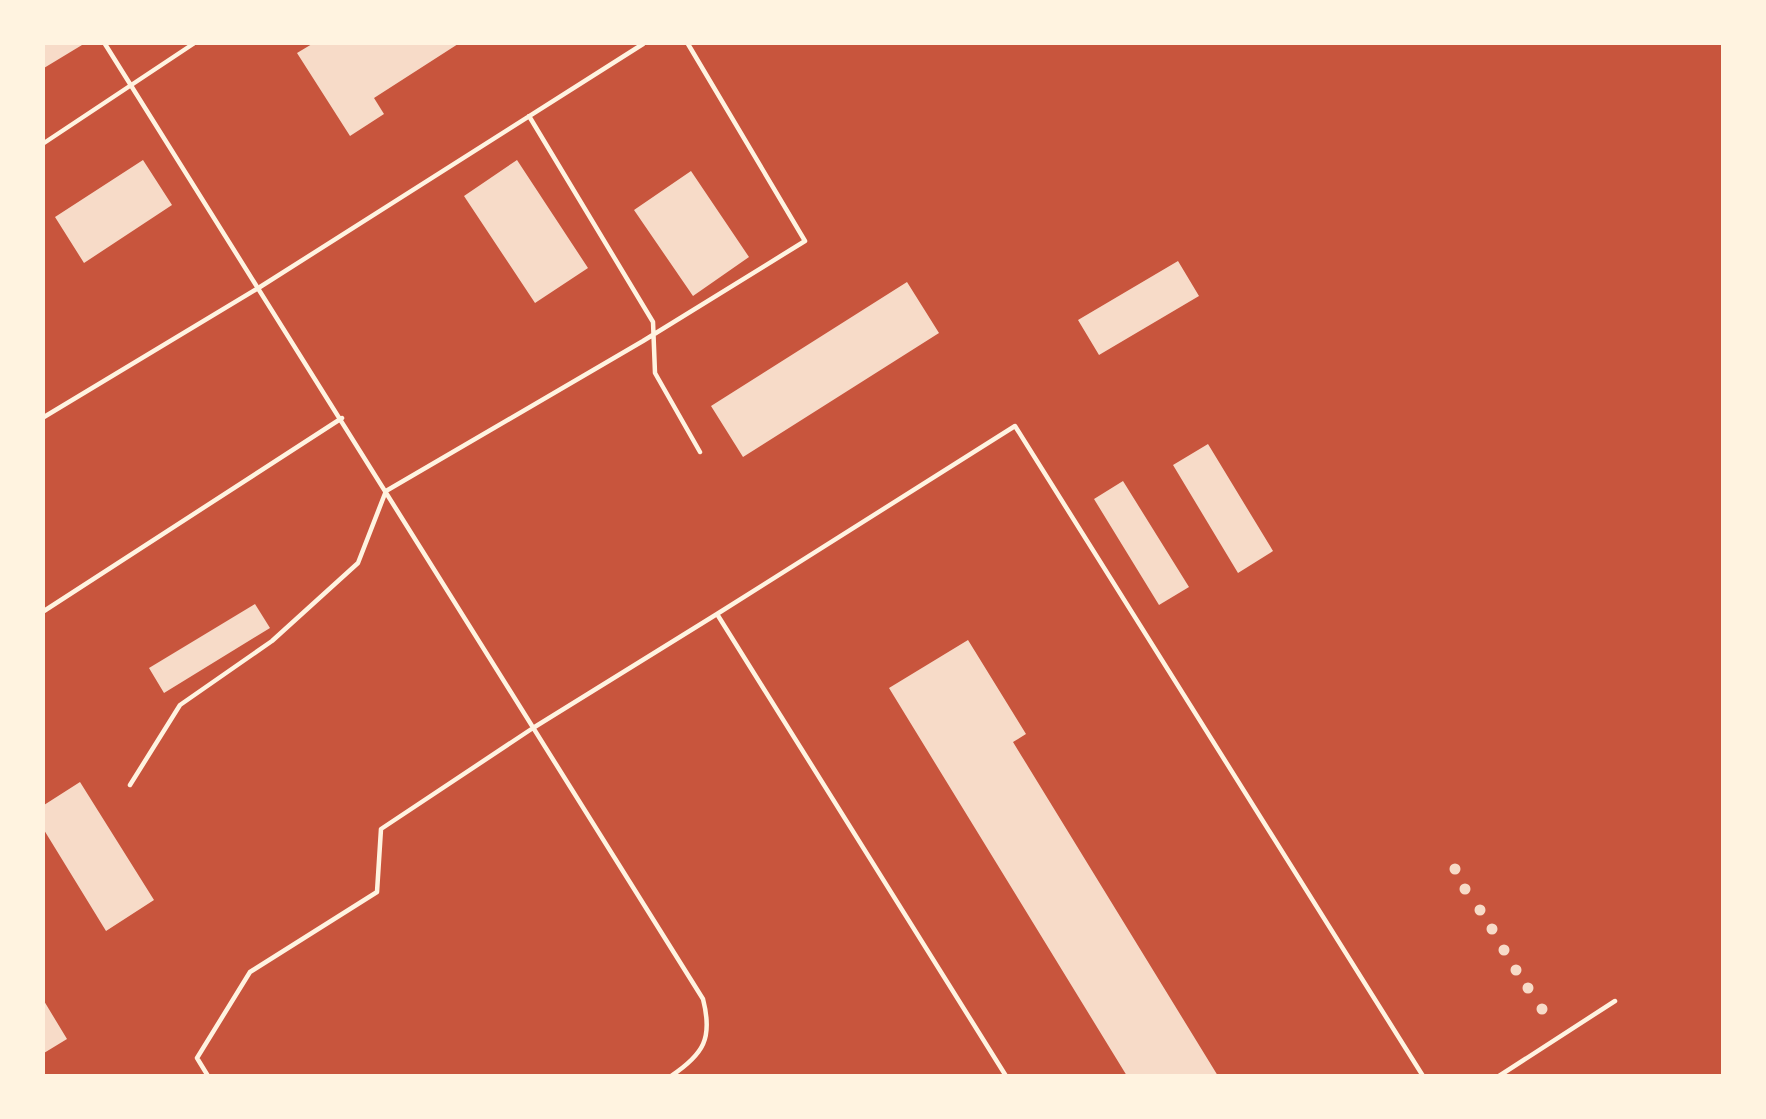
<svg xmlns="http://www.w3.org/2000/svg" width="1766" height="1119" viewBox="0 0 1766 1119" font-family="Lato,sans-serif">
<rect width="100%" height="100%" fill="#c8553d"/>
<path fill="#f7dbc8" d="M44,44H81L82,45L44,68Z
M312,44H458L374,98L384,114L350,136L297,53Z
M143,160L172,205L84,263L55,217Z
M517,160L588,268L535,303L464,196Z
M691,171L749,257L693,296L634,210Z
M1178,261L1199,296L1099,355L1078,320Z
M907,282L939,333L743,457L711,406Z
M1208,444L1273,551L1238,573L1173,465Z
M1123,481L1189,587L1159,605L1094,499Z
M255,604L270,628L164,693L149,668Z
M968,640L1026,734L1013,742L1218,1076H1127L889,688Z
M80,782L154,900L106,931L44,830V805Z
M1449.5 869a5.5 5.5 0 1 1 11 0a5.5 5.5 0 1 1-11 0Z
M1459.5 889a5.5 5.5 0 1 1 11 0a5.5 5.5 0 1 1-11 0Z
M1474.5 910a5.5 5.5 0 1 1 11 0a5.5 5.5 0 1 1-11 0Z
M1486.5 929a5.5 5.5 0 1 1 11 0a5.5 5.5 0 1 1-11 0Z
M1498.5 950a5.5 5.5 0 1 1 11 0a5.5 5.5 0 1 1-11 0Z
M1510.5 970a5.5 5.5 0 1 1 11 0a5.5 5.5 0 1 1-11 0Z
M1522.5 988a5.5 5.5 0 1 1 11 0a5.5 5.5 0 1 1-11 0Z
M44,1001L67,1039L44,1053Z
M1536.5 1009a5.5 5.5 0 1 1 11 0a5.5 5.5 0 1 1-11 0Z"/>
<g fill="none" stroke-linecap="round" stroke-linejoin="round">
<path stroke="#fff3e0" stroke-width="4.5" d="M105,44L703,999C713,1038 704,1054 671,1076
M529,116L653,322L655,373L700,452
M44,143L193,44
M44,417L260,287L643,44
M44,611L342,418
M130,785L180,705L272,641L358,563L386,491L643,341L805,241L688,44
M208,1076L197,1058L250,972L377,892L381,829L533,728L717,614
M1006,1076L717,614L1015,426L1423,1076
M1499,1076L1615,1001"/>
</g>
<rect width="1766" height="1119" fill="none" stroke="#fff3e0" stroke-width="90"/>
</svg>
